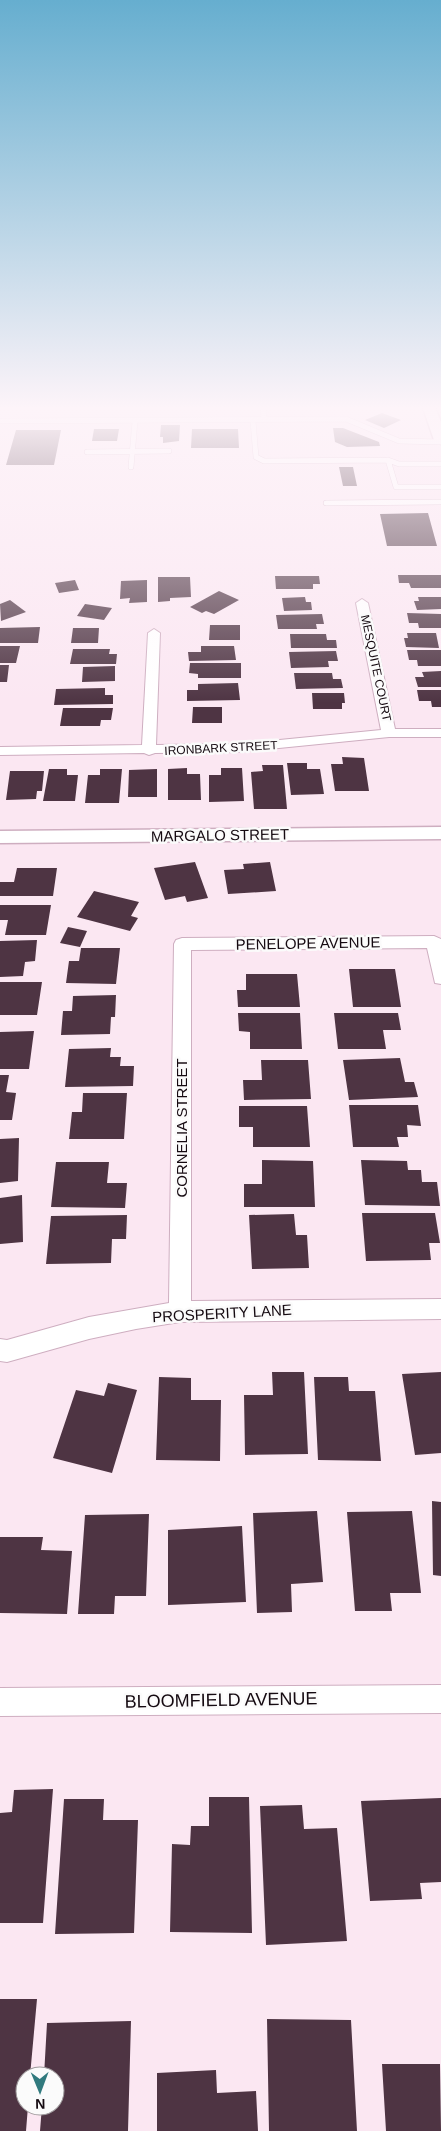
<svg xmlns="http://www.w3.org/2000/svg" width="441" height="2131" viewBox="0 0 441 2131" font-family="Helvetica,sans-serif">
<rect width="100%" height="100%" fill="#fbe7f2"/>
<path fill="#4e3443" d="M382,413L401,420L384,428L365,420Z
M161,425H180L179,441L163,443V437H160Z
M333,428H343L379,442L380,446L347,447L335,442Z
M94,429H119L117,441H92Z
M192,429H238L239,448H191Z
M16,430H61L54,465H6Z
M339,467H353L357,486H343Z
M428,513L437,546H387L380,514Z
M398,575H441V588H411L409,583H399Z
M275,576H319L320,584H313V589H276Z
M158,577H190L191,597L170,598V601L158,602Z
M75,580L79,590L59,593L55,583Z
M147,580V602L129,603L130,598L120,599L121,581Z
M219,591L239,600L214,614L206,611L202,613L190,607Z
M305,597L306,602H311L312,610L284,611L282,598Z
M418,597H441V609L417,610L414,601H419Z
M10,600L26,612L1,621L0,604Z
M85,604L112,608L104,620L77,616Z
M407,613L441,614V628H419L418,623H409Z
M322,614L324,624H316L317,629H278L276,615Z
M210,625H240V640H209Z
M40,627L38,643H0V628Z
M73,628H99L98,643H71Z
M407,633H436L439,648L406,647L404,638H408Z
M290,634H326L327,640H336L337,648H291Z
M0,646H20L16,663H0Z
M201,646H234L236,660L189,661L188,652H201Z
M73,649H110L109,654H117L116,664H70Z
M407,650H441V666H418L417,660H409Z
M336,651L338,661H328L329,667L291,668L289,652Z
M190,663H241V678H198V674L189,673Z
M0,665H9L7,682H0Z
M115,666V681L82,682L83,667Z
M441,671V687H418L415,677H424L422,672Z
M294,673H332L333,679H341L343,688L296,689Z
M238,683L240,700L187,701V690H198V684Z
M105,688V695H113V704L54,705L56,689Z
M417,690H441V707H432L431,701H419Z
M312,693H344L345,703H342V709H313Z
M193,707H222V723H192Z
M63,708H113L111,720H101L100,726H60Z
M342,757L364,758L369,791H335L331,764H343Z
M287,763H307V769H320L324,794L291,795Z
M262,765H283L287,809H254L251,772L263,771Z
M187,768V774H200L201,800H168V769Z
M221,768H242L244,801L209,802V775H221Z
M49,769H67V775H78L75,801H43Z
M100,769H122L119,803H85L88,775H100Z
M157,769V797H128L129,770Z
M10,771H44L42,791H37L36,799L6,800Z
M195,862L208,898L187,902L185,896L165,900L154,868Z
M270,862L276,891L228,894L224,870L244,869L243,864Z
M17,868H57L53,896H0V882H14Z
M94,891L139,902L131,916L138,918L130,931L77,917Z
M0,905H51L46,935H5L8,920H0Z
M68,927L87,931L80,947L60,943Z
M37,940L35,961L25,962L23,976L0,977V941Z
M81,948H120L116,984L66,983L69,961H79Z
M349,969H395L401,1007H353Z
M246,974H297L300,1007H238L237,990H246Z
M0,982H42L37,1015H0Z
M116,995L115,1017H111L110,1034L61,1035L63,1011H72L73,996Z
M238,1013H300L302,1049H250V1032L239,1031Z
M334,1013H398L401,1030H383L386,1049H338Z
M34,1031L29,1069H0V1032Z
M111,1048L110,1057H121L120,1066H134L133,1086L65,1087L69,1049Z
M400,1058L405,1082H414L418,1097L349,1100L343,1060Z
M261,1060H308L311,1099L244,1100L243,1080H262Z
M0,1075H9L6,1092L16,1093L12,1120H0Z
M83,1093H127L124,1139H69L72,1112H82Z
M349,1105H418L421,1126L407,1125L408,1137H397L399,1147H353Z
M239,1106H307L310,1147H253V1127H239Z
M19,1138L18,1181L0,1183V1139Z
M262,1160L313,1161L315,1207H244V1184H262Z
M361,1160L407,1161L408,1170H421L422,1182H437L440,1206L365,1205Z
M56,1162H109L107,1183H127L125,1208L51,1207Z
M22,1195L23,1242L0,1244V1198Z
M362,1213H435L440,1243H429L431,1260L366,1261Z
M294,1214L296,1235H307L309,1268L252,1269L249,1215Z
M127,1215L126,1239H112L111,1263L46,1264L51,1216Z
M272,1372H304L308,1454L245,1455L244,1395H273Z
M441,1372V1453L415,1455L402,1374Z
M159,1377L191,1378V1400H221L220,1461L156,1460Z
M314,1377H348L349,1391H375L381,1461L318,1460Z
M108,1383L137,1390L112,1473L53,1458L76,1390L104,1396Z
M432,1501L441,1502V1576L433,1575Z
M317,1511L323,1582L291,1584L292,1612L257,1613L253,1513Z
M412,1511L421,1593H390L392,1611H355L347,1512Z
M149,1514L146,1596H115L114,1614H78L85,1515Z
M242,1526L246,1602L168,1605V1530Z
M0,1537H43L41,1550L72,1551L67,1614L0,1613Z
M53,1789L43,1923H0V1813L12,1812L14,1790Z
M209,1797H249L252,1933L170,1932L172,1844L190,1845L191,1826H209Z
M441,1798V1882L420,1883L422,1899L370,1901L361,1801Z
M64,1799H104L103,1820H138L134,1933L55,1934Z
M302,1805L304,1829L337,1828L347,1941L266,1945L260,1806Z
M0,1999H37L30,2076H25V2106H28L26,2131H0Z
M267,2019L351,2020L357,2131H269Z
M131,2021L128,2131H40L42,2106H55V2076H44L47,2023Z
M382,2064H440L441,2131H386Z
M216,2070L217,2093L256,2091L258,2131H157V2073Z"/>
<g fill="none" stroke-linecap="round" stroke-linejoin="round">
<g stroke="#ceaec0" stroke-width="6">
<path id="service" d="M263,405L264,419
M0,421L346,419L399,441L441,442
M253,421L256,457L264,461L388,460L399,464H441
M87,452L169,451
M388,460L396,487H441
M131,467L135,421
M326,503L441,502"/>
</g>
<g stroke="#ceaec0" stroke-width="2">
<path id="minor" d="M362,599L368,603L395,729H441V737H389L239,752L155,753L149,755L144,753L0,755V747L142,745L148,633L154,629L160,633L156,745L239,744L381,730L356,603Z
M434,936L441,939V984L435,983L427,948L191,950V1301L441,1299V1319L180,1322L136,1329L89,1339L7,1362L0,1361V1339L7,1340L89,1317L169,1303L174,944L176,940L182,938Z
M441,1685V1713L0,1716V1688Z"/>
</g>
<g stroke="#ceaec0" stroke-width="3">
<path id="tertiary" d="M441,827V839L0,843V831Z"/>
</g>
<g stroke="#ceaec0" stroke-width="3">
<path id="secondary" d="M422,405H434L441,422V444L434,440Z"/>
</g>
<use href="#service" stroke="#fff" stroke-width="5"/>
<use href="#minor" fill="#fff" fill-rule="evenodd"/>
<use href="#tertiary" fill="#fff" fill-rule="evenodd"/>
<use href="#secondary" fill="#fff" fill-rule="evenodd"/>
</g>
<linearGradient id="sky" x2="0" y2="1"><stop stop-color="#66aecf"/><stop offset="0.58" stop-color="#fdf4f9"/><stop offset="1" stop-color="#fdf4f9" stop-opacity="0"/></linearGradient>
<rect width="441" height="703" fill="url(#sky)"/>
<g text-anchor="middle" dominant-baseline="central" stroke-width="5" stroke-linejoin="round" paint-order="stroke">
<g font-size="12" fill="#150a11" stroke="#fbfbfb">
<text transform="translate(376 668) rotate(78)">MESQUITE COURT</text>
<text transform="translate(221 748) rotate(-3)">IRONBARK STREET</text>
</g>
<g font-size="15" fill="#150a11" stroke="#fbfbfb">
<text transform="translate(220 835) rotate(-1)">MARGALO STREET</text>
<text transform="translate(308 943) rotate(-1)">PENELOPE AVENUE</text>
<text transform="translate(181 1128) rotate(-90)">CORNELIA STREET</text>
<text transform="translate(222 1313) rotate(-3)">PROSPERITY LANE</text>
</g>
<g font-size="18" fill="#150a11" stroke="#fbfbfb">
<text transform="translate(221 1700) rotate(-1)">BLOOMFIELD AVENUE</text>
</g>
</g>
<g transform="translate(40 2091) rotate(179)"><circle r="24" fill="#fbfbfb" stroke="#9f9b9d"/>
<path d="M0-4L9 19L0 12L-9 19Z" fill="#317a7e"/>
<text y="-8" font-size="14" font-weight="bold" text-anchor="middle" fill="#150a11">N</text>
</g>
</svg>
